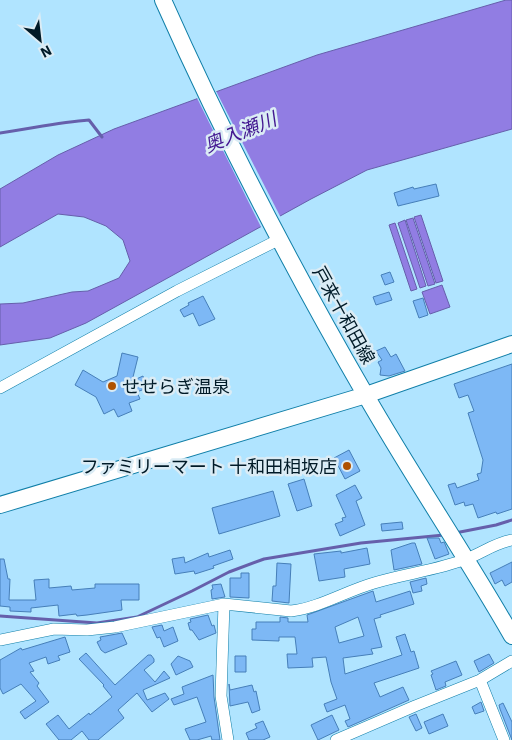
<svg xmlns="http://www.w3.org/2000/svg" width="512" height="740" viewBox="0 0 512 740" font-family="'IBM Plex Sans','Noto Sans JP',sans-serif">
<rect width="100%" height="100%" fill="#b0e4ff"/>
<path fill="#917de3" stroke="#665fab" d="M506,0H512V129L367,170L311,199L86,323L50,338L0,345V304L23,303L72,292L88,291L119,278L130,261L123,240L106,226L84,217L58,214L0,247V189L58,155L114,129L317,55Z
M421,215L443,281L436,283L414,217Z
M413,218L435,284L428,286L406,220Z
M405,220L426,286L420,288L398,223Z
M395,223L417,289L411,291L389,225Z
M442,285L450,307L430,314L422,292Z"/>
<path fill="#b0e4ff" d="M215,89L281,218L262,229L196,96Z"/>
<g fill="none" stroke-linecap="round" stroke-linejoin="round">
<path stroke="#665fab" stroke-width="3" d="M0,133C30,129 59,122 89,120L102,137
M455,533L496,525L512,520
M0,616L97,623L137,617L192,591L229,572L264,559L361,543L444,535"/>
</g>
<path fill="#7db8f5" stroke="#467fb9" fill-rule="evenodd" d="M436,184L439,196L398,206L394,193L413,187L414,189Z
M390,272L394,282L385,285L381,275Z
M389,292L392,300L376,305L373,297Z
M203,296L215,319L199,326L193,313L184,317L180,310L189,305L188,303Z
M423,298L428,315L419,318L413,301Z
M385,347L391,357L396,354L405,371L389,376L380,375L381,368L378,362L382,360L376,351Z
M122,353L138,357L132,381L143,376L147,388L137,392L140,399L129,403L132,411L118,417L114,409L104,414L96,397L75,385L83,370L103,382L117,376Z
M512,364V509L497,514L496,512L478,518L473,504L465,506L464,502L455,505L448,485L455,483L457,488L479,480L477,474L481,473L483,460L468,413L474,411L468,395L459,398L454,384Z
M349,450L360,471L345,479L334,458Z
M304,479L312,506L297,511L288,484Z
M355,485L362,498L356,501L365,525L340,536L335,524L343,521L342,518L346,517L336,495Z
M273,491L280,516L219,534L212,508Z
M402,522L403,529L382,531L381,524Z
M427,538H439L441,543L444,542L445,544L449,554L435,559Z
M412,543H415L422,564L394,570L391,550Z
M367,548L370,564L344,569L345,577L319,581L314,554L341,551V553Z
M230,550L233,559L213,566L214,568L195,574L194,571L175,574L172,559L184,557L185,563L208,553L209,557Z
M0,559H4L8,579H10L9,600H36L34,580L49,579V588L71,586L72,590L95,588V584H139V600H121L122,610L87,615L77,616L76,614L59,616L58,605L31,608V612L10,611V607L0,606Z
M512,562V582L505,586L502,580L495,584L490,573Z
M277,563L291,564L289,603L272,601L273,586H276Z
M241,573H249V598L230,597V578H241Z
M426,578L427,584L421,586L422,591L413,593L410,582Z
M221,584L225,597L212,599L211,590L213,589L212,585Z
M373,591L376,602L410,591L414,604L380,615L381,617L374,619L382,647L371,649L373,654L343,658L345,674L402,655L396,637L405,634L411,652L414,651L419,668L374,683L380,697L403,687L409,700L348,727L345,721L350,719L345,705L327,712L324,704L337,699L331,682L326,657L312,658L313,667L288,668L287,654H297L295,637H279V641L252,640V629H256V622H280V617L288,618V622H308L307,615ZM358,617L364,636L339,643L335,627Z
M208,615L212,626L214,625L216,633L199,640L192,630H190L188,623L191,622L190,619Z
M162,625L164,631L173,627L178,641L164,647L160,637L157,638L152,627Z
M122,633L127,644L105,653L101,650L97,642L101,640L100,637Z
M65,637L70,652L58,656L60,660L48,664L46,657L29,663L34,671L30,672L39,683L37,686L49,702L25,719L20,712L36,701L21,684L3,694L0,688V660L21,648L22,650Z
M86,653L115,685L148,655H151L154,659V662L144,670L155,682L164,671L170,678L143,690L147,700L165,693L169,699L152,712L137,693L118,710L124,718L98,740H89L82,731L71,740H59L46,724L58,715L69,729L89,713L90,715L112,697L103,686L104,685L79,659Z
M489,654L494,663L479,672L474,661Z
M178,656L190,661L193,667L176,675L171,664Z
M235,656H246V672H235Z
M456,661L462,675L445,682L446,686L436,690L431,675L433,674L431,671Z
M213,675L214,697L220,740H212L211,736L197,740H190L185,729L206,722L197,697L174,705L171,699L184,694L182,687Z
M229,684L230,690L252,685L254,692L256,691L260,710L252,713L248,702L230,706Z
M481,702L484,711L475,714L472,707Z
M503,703L512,722V740L500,709L499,705Z
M416,714L422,728L416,731L409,717Z
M443,714L448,726L429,734L424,722Z
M332,715L339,730L318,740L311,725Z
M263,721L270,737L263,740H249L246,733L257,728L255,724Z"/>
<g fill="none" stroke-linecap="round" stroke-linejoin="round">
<g stroke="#107fa8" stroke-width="12">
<path id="street" d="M0,388L177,291L280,239
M224,604L221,696L228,740
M0,640L54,629L87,630L115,627L224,604L291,611C319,608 346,591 374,583C403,574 438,570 466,559C482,553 495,543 512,540
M480,680L504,740
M336,740L415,706L480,680L512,661"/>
</g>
<g stroke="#107fa8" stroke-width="18">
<path id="secondary" d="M163,0C223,135 291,266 365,394C412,476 465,554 512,636
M0,505L366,395L512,344"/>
</g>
<use href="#street" stroke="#fff" stroke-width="11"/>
<use href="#secondary" stroke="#fff" stroke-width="16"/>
</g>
<g fill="#af5100" stroke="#dbecf5" stroke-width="2">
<circle cx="112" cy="386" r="5"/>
<circle cx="347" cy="466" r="5"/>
</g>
<g text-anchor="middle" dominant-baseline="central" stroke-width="5" stroke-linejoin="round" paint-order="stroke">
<g font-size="18" fill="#001a27" stroke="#dbecf5">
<text transform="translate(344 315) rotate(61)">戸来十和田線</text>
</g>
<g font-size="18" fill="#001a27" stroke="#dbecf5" text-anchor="start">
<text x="122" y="386">せせらぎ温泉</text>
<text x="337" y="466" text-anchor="end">ファミリーマート 十和田相坂店</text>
</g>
<g font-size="19" font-style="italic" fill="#431891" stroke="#dbecf5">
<text transform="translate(240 132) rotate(-22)">奥入瀬川</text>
</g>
</g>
<g transform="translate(40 40) rotate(152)" stroke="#dbecf5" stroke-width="4" paint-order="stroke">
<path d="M0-4L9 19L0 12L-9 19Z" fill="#001a27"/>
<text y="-8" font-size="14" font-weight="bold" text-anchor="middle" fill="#001a27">N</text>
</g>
</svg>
